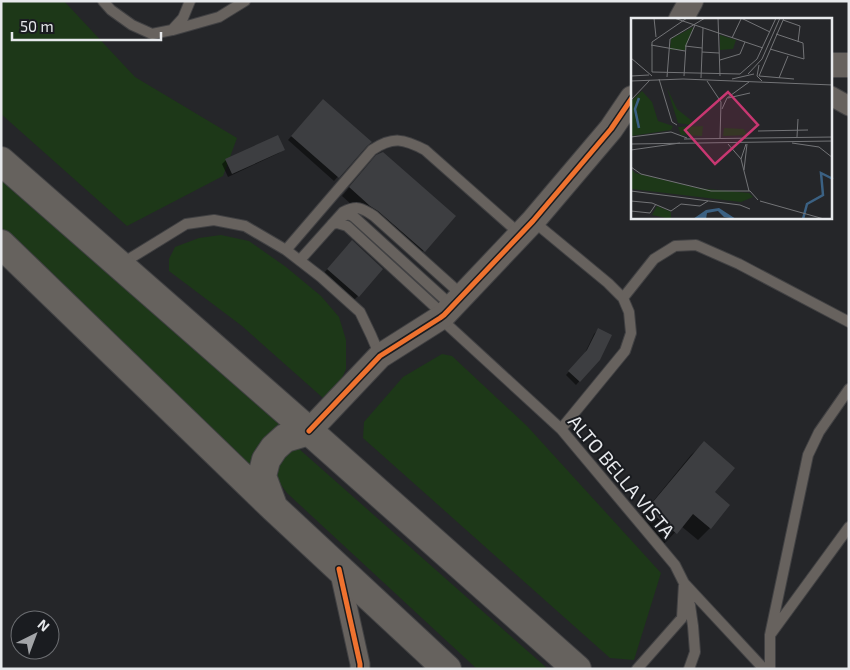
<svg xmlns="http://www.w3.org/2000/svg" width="850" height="670" viewBox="0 0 850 670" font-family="'Exo 2',sans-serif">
<rect width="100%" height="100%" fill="#252629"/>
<path fill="#1d3818" d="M1,1H64L135,77L237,138L223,176L127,226L1,114Z
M1,176L287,424L251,470L1,227Z
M221,235L249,241L286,267L321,296L339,317L346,340V369L337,389L323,398L242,326L169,271V259L175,247L199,238Z
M442,354L452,356L527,426L661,573L634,660L610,658L363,438L364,422L403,377Z
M298,448L548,669H477L287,493C277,479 271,474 276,456Z"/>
<path fill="#0007" d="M319,105L363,148L334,181L288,140Z
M283,149L279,153L228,177L222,164L226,160Z
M368,165L454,216L416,259L370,219L362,214L342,196Z
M348,245L358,296L354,300L324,273Z
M598,330L599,359L576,385L566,375L584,355L594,334Z
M704,443L713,492L710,528L698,540L681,526L663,545L636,522L691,455Z"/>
<path fill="#3d3e41" d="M323,99L372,142L367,146L339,178L291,136Z
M278,135L285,150L232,174L225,159Z
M383,152L456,216L425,252L378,211L370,206L349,187L376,155Z
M352,240L383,269L359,297L327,269Z
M598,328L612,335L600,360L580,382L568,371L587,350Z
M704,441L735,468L715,492L730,505L711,529L693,514L677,534L647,509Z"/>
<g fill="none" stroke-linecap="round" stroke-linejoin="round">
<g stroke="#414143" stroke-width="12">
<path id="service" d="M103,1L111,10L132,25L152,34L172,30L183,18L190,1
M173,30L219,17L245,1
M339,217C345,215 349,213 354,217L452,306
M533,221L608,283L623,298L629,312L631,333L625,351L561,429
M332,224L337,223L347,226L444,315
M286,250L372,150C393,136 404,139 425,150L520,234
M300,260L343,212C357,205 362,208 374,216L462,295
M121,264L186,224L214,220L245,226L286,250L321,277L360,312L371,335L380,356
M623,298L654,259L675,246L696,245L739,264L849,322
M440,318L561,429L675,565L684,583L764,669
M686,591L690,605L693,626L695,652L689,669
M770,635L808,455L819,432L849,389
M637,669L682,618L684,583
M770,669V635L849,527"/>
</g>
<g stroke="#414143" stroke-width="21">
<path id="minor" d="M831,96L849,106
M339,569L360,664V669"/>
</g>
<g stroke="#414143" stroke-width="26">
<path id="tertiary" d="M681,19L691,1
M831,65H849
M309,431L380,356L440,318L444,315L533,221L611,129L632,98"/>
</g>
<g stroke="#414143" stroke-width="30">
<path id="trunk" d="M1,161L309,431L577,669
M1,244L274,508L447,669
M273,506L262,476L266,460L274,448L285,438L309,431"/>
</g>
<use href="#service" stroke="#67625e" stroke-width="10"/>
<use href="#minor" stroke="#67625e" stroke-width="19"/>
<use href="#tertiary" stroke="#67625e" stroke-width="24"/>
<use href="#trunk" stroke="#66625e" stroke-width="28"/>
<g stroke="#1a1c20" stroke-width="8">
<path id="cycleway" d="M309,431L380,356L440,318L444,315L533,221L611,129L632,98
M339,569L360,664V669"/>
</g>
<use href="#cycleway" stroke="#ef722f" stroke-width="5"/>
</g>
<g text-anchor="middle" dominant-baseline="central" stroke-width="4" stroke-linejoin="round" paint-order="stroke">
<g font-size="19" fill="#e7e9ec" stroke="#1a1c20">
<text transform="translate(622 476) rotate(50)">ALTO BELLA VISTA</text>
</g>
</g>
<g transform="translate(631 18)">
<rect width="201" height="201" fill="#252629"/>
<path d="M62,9L54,32H39L40,21ZM89,17L105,22L102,31L89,32ZM36,70L46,91L61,103V107L47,105ZM11,73L21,84L27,103L42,108L40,112L0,118V83ZM72,108L71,118L50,117L47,109ZM93,110L113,111L116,117L92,118ZM0,151L4,155L66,170L118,175L122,179L110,184L1,171ZM26,188L40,194V201L21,197Z" fill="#1d3818"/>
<path d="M88,190L105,201L93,199L87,193L76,195L75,201H62L75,192Z" fill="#3b6183"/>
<path fill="none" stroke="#3b6183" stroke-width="2.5" d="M8,110L4,91L8,80M172,201L176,186L192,177L190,155L202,161"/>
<path fill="none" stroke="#737477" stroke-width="1" d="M23,0L25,19M43,0L132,30M56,0L21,24V54L109,56L126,41L145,0M87,0L89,58M110,0L139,14M153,0L128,58L163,61M152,2L169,8L167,24M101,20L110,1M20,27L54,33M54,28L71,30M139,31L173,41L172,25L145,16M71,34L88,35M0,40L21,58M89,42L109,36L114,24M128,47L126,58L131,63M117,56L131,41L149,0M0,58L18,57M53,58L55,27L64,7M36,59L39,21L74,0M70,60L72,10M148,60L157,38M28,61L41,104L46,107M101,61L123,56M0,63L52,61L202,67M76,63L90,84L89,120M97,80L119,75M0,82L19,62M91,91L96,80L118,64M127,113L177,112M0,119L40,114L56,120M166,119L167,101M53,121L202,119M161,125L188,129L202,140M0,126L202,123M97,126L110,141M115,126L110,141L118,173M0,132L49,125M0,149L10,156L80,173H119L127,182M113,152L116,126M0,173L109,187L119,191M0,183L21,185L40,193L50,186L69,188L77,183M129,183L193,201M0,193L19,195L25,186"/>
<path fill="#c83771" fill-opacity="0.15" stroke="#c83771" stroke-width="2.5" d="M97,74L127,107L84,146L54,112Z"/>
<rect width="201" height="201" fill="none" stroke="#e7e9ec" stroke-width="2.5"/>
</g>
<rect width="850" height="670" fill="none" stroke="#e7e9ec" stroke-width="5"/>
<g transform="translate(35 635) rotate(42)"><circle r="24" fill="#1a1c20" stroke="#6c6e72"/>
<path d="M0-4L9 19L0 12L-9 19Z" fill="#a3a5a8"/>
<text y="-8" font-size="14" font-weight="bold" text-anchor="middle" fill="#e7e9ec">N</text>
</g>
<path d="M12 32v8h149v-8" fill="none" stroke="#e7e9ec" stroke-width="2.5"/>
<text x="20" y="32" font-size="15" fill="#e7e9ec" stroke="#1a1c20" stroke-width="4" paint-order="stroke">50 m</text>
</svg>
